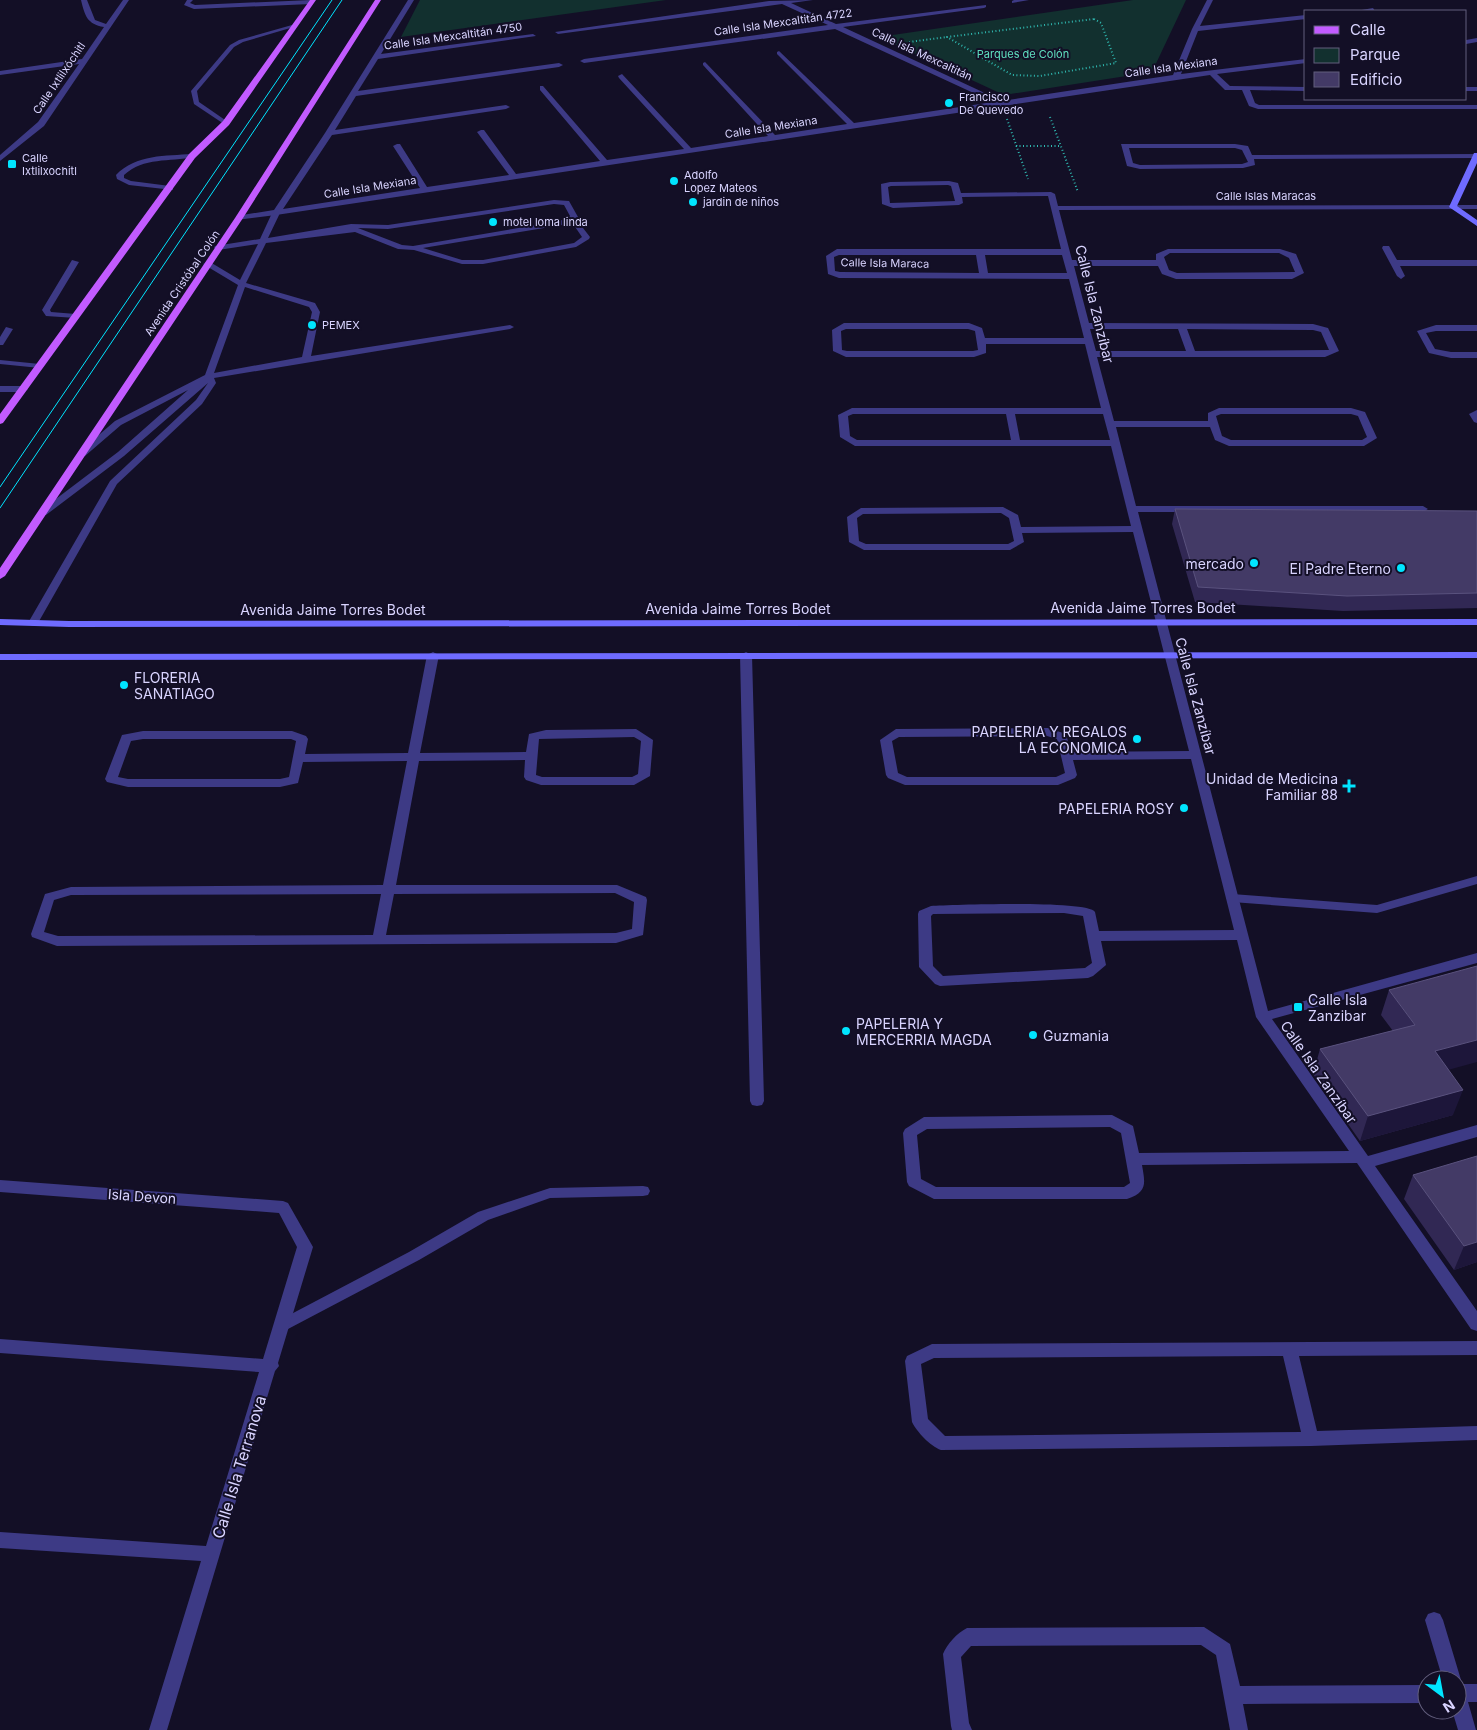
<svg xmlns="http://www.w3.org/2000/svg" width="1477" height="1730" viewBox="0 0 1477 1730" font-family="Inter,sans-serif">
<rect width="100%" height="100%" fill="#130f26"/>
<path fill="#12302f" d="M420,0H666L401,37Z
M1133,0H1186L1152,72L1004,95L879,37Z"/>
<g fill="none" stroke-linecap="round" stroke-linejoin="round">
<path stroke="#2fb8b0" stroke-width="2" stroke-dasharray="1 2.5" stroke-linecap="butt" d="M1094,19L1101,23L1116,63L1040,76L1012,75L947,37Z
M909,42L947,37
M1050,117L1078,192
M1007,119L1028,179
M1016,146H1060"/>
<path fill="#3d3a85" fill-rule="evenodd" d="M187,0H193L190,3L195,5L311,0L314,2L311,4L194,9L184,5Z
M292,25L297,26L243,42L234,47L197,91L199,102L228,122V124H224L194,104L191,91L230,45L239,40Z
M192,154L195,156L194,157C169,162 144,157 124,175V178L131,181L170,186H173V190L129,185L117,179L116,175C136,154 166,156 192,154Z
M554,200L569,201L578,217L576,219L590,237L589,239L576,247L483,264H462L414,250L398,249L355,232L266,243L246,283L315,303L320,312L311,356L510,325L514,327L510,329L214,378L216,383L202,404L117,484L38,623L33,626L30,625L28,623L110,481L196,400L208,383L124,456L46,515H40V511L118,452L188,390L121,425L85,456H79V452L115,421L205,375L238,285L203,264L210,262L240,280L258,244L218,250L214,248L215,246L260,239L272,213L276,211L280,213L268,238L351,224L388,225ZM554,204L564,205L570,216L560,221L413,246L402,245L358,228L388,229ZM571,221L582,237L574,243L483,260H462L423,248L562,225ZM245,287L309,307L312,312L302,357L214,373Z
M72,260L79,262L50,310L51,312L76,314L80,316L76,318L46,316L42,310Z
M6,327L13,329L3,345H0V337Z
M0,360L40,364L44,366L40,368L0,364Z
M0,386H24L28,389L24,392H0Z
M1477,876V884L1377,913L1232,902L1226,898L1232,894L1377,905Z
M643,1186L648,1187L650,1191L648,1195L643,1196L550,1198L488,1220L419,1260L288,1329L283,1331L278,1329L276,1325L278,1321L409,1252L478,1212L550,1188Z"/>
<path fill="#3d3a85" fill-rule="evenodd" d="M81,0H87L95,20L106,24L123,0H129L44,126L0,161V155L38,122L79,64L0,75V71L82,59L104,27C87,24 85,16 81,0Z
M408,0H414L381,54L533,34L536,36L378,59L358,91L559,63L563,65L559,67L356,96L335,130L506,105L510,107L506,109L332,135L283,209L420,188L393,146L397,144H400L427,187L509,175L477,132L481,130H484L516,174L600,161L540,90V86H543L607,160L684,149L619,78L618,76L622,74L691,148L768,136L703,65V63L705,62L775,135L847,124L777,54V52L779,51L854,123L993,102L835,29L584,63L580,61L584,59L828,25L782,4L558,34L555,32L769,1L813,0L791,3L836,24L986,5V7L984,8L843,27L1002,101L1173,75L1192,29L1207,0H1213L1200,26L1306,15V19L1198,31L1181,74L1306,59V63L1217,74L1230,86L1306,87V91L1250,90L1255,103L1259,105H1477V109H1258L1249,106L1242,90H1225L1210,75L276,215L236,220V216L274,210L325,133Z
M1014,0H1029L1012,3V1Z
M1373,8L1375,11H1356Z
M1477,38V42L1466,44V40Z
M1466,87H1477V91H1466Z
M1121,144H1235L1248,146L1252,155L1476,154L1477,158L1254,159L1255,165L1243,168L1140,169L1127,166ZM1129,148H1235L1242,150L1248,162L1242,164L1140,165L1133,163Z
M949,181L958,183L961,193L1051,192L1055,194L1058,206L1477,205V209L1059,210L1072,260H1156V254L1168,249H1280L1296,254L1304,273L1292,279H1176L1162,274L1158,266H1074L1089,323L1313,324L1328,328L1339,351L1325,357H1097L1114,421H1208V413L1219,408H1351L1365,412L1377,438L1364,446H1229L1215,440L1210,427H1116L1136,506H1423L1428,509L1423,512H1138L1268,1011L1477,953V963L1272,1019L1368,1156L1477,1125V1137L1375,1166L1477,1311V1331L1471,1329L1357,1163L1142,1165C1145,1183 1148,1192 1127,1199H934L909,1186L907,1182L903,1133L905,1129L924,1117L1112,1115L1133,1126L1139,1153L1349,1151L1256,1017L1237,940L1101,941L1106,965L1093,976L1088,978L940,986L935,984L919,967L918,914L919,911L931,906C953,905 1088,900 1095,912L1099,931L1234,930L1191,759L1073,760L1077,775L1075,778L1058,785H905L888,778L886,775L880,740L896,729L1048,728L1066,734L1071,752L1189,751L1133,532L1022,533L1024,542L1010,550H864L849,542L847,517L861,508L1003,507L1018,515L1021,527L1131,526L1111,446H855L840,437L838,415L852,408H1101L1085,344H986V353L974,357H846L833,351L832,330L844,323H969L982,328L985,338H1084L1069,279L839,278L828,274L826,256L837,249H1061L1048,196L962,197L963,203L959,205L893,208L882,204L881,184L890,182ZM948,185L951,186L955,201L890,203L888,187L891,186ZM1170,253H1279L1289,258L1295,272L1177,273L1169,270L1164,257ZM839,255H976L979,273L840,272L835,271L834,257ZM985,255H1062L1067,273H988ZM846,329H968L975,331L978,350L973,351H847L842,350L841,331ZM1090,329H1178L1186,351H1096ZM1187,329L1313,330L1321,332L1329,350L1195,351ZM853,414H1006L1011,440H857L850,436L848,416ZM1015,414H1103L1110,440H1020ZM1221,414H1351L1358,416L1367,437L1362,440H1231L1222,436L1216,416ZM1001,513L1009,518L1014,541L1008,544H866L859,541L857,518L863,514ZM1047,736L1057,739L1065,773L1056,777H907L898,773L892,741L899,737ZM1064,913L1083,916L1092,963L1085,968L943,976L933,966L931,916L933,914ZM1110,1127L1121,1133L1130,1183L1124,1187H936L921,1179L917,1135L927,1129Z
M1383,246H1389L1397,260H1477V266H1400L1405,276L1401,279L1397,276L1382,248Z
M1436,325H1477V331H1436L1426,333L1435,349L1451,352H1477V358H1451L1429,353L1417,331Z
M1477,410V423L1474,422L1469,414Z
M433,652L439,655L420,753L526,752L529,734L546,730L636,729L653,740L650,776L634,785H541L526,780L524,777L525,760L419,761L396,885H617L646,897L647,900L643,935L616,943L57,946L32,937L31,934L45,894L71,887L383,885L407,761L303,762L298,783L280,787H128L107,782L105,779L122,735L143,731H292L306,736L308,739L305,754L408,753L427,655ZM634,737L641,741L638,774L632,777H542L536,775L539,739ZM143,739H291L296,741L289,777L280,779H128L118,777L131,741ZM615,893L634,902L632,929L616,933L386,935L394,894ZM381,894L373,935L58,936L44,932L54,900L71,895Z
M746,652L752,655L764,1101L762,1105L757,1106L752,1105L750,1101L740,655Z
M0,1180L283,1201L288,1203L313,1247L278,1363L279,1366L275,1371L167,1730H149L201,1561L0,1548V1532L206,1546L259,1372L0,1353V1339L263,1359L297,1247L279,1213L0,1192Z
M1477,1341V1355L1299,1356L1317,1431L1477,1426V1440L1311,1446L941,1450C930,1446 917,1432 912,1422L905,1361L907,1356L932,1344ZM1283,1356L1301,1432L945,1436L928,1419L921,1364L934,1358Z
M1434,1612L1440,1614L1443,1620L1461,1680L1459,1684H1477V1702H1468L1476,1730H1458L1452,1710H1457V1680H1443L1425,1620L1428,1614Z
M1204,1627L1230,1644L1240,1686L1427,1685V1703L1243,1704L1248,1730H1230L1216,1655L1201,1645L971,1646L961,1657L969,1723L972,1730H952L951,1726L943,1654C947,1644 957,1633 967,1628Z"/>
<path fill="#6f6bff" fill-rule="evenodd" d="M1474,153H1477V163L1457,206L1477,220V226L1449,207Z
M0,619L69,621L1477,619V625L69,627L0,625Z
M1477,652V658L0,660V654Z"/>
<path fill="#c25bff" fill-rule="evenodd" d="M310,0H316L229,125L195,158L3,423L0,424V414L189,154L223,121Z
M375,0H381L243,218L5,576L0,579V568L235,218Z"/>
<path stroke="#00e5ff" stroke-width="1" d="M0,487L332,0
M0,508L342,0"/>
</g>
<path fill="#312854" d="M1175,509L1477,511V608L1343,611L1195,602L1172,524Z
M1389,990L1448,1070L1453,1115L1360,1141L1313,1074L1320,1049L1393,1031L1381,1015Z
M1413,1175L1477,1262L1454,1270L1404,1199Z"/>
<path fill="#1d163a" d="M1477,1040V1062L1426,1076L1435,1051Z
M1463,1090L1453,1115L1360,1141L1368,1116Z
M1477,1242V1262L1454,1270L1464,1246Z"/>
<path fill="#433a66" stroke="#5a527e" d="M1175,509L1477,511V593L1347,596L1198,587Z
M1477,966V1040L1435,1051L1463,1090L1368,1116L1320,1049L1415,1025L1389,990Z
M1477,1156V1242L1464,1246L1413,1175Z"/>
<g fill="#00e5ff" stroke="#130f26" stroke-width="2">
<circle cx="949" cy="103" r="5"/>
<rect x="7" y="159" width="10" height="10" rx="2.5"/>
<circle cx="674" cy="181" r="5"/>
<circle cx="693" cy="202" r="5"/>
<circle cx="493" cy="222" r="5"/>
<circle cx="312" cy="325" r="5"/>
<circle cx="1254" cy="563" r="5"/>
<circle cx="1401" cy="568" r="5"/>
<circle cx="124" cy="685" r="5"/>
<circle cx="1137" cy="739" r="5"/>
<path d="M1346.5 778.5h5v5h5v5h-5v5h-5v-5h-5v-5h5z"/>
<circle cx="1184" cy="808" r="5"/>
<rect x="1293" y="1002" width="10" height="10" rx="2.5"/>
<circle cx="846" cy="1031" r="5"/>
<circle cx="1033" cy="1035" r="5"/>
</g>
<g text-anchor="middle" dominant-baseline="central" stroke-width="4" stroke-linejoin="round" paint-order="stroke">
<g font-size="11" fill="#d9d4ff" stroke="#130f26">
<text transform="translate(783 22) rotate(-8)">Calle Isla Mexcaltitán 4722</text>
<text transform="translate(453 36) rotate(-8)">Calle Isla Mexcaltitán 4750</text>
<text transform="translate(922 54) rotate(25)">Calle Isla Mexcaltitán</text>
<text transform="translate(1171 67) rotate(-8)">Calle Isla Mexiana</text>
<text transform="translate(59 78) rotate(-56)">Calle Ixtlilxóchitl</text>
<text transform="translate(771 127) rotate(-9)">Calle Isla Mexiana</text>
<text transform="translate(370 187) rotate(-9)">Calle Isla Mexiana</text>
<text x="1266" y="196">Calle Islas Maracas</text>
<text transform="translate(885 263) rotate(1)">Calle Isla Maraca</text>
<text transform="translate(182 283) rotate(-56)">Avenida Cristóbal Colón</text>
</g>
<g font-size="11" fill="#5fe0c0" stroke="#130f26">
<text x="1023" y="54">Parques de Colón</text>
</g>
<g font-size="11" fill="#d9d4ff" stroke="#130f26" text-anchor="start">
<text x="959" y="97">Francisco<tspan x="959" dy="13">De Quevedo</tspan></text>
<text x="22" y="158">Calle<tspan x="22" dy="13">Ixtlilxochitl</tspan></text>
<text x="684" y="175">Adolfo<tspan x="684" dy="13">Lopez Mateos</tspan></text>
<text x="703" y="202">jardin de niños</text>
<text x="503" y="222">motel loma linda</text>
<text x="322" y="325">PEMEX</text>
</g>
<g font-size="14" fill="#d9d4ff" stroke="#130f26">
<text transform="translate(1095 304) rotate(76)">Calle Isla Zanzíbar</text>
<text x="1143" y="607">Avenida Jaime Torres Bodet</text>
<text x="738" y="608">Avenida Jaime Torres Bodet</text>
<text x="333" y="609">Avenida Jaime Torres Bodet</text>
<text transform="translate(1196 696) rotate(75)">Calle Isla Zanzíbar</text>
<text transform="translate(1319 1072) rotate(55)">Calle Isla Zanzíbar</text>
<text transform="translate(142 1196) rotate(4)">Isla Devon</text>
</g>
<g font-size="14" fill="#d9d4ff" stroke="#130f26" text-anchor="end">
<text x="1244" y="563">mercado</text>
<text x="1391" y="568">El Padre Eterno</text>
<text x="134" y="677" text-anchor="start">FLORERIA<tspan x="134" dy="16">SANATIAGO</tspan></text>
<text x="1127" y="731">PAPELERIA Y REGALOS<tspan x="1127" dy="16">LA ECONOMICA</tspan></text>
<text x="1338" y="778">Unidad de Medicina<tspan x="1338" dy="16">Familiar 88</tspan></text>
<text x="1174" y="808">PAPELERIA ROSY</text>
<text x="1308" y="999" text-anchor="start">Calle Isla<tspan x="1308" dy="16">Zanzibar</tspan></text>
<text x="856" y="1023" text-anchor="start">PAPELERIA Y<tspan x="856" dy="16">MERCERRIA MAGDA</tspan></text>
<text x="1043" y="1035" text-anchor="start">Guzmania</text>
</g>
<g font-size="16" fill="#d9d4ff" stroke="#130f26">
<text transform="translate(239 1467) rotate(-73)">Calle Isla Terranova</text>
</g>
</g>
<rect x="1304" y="10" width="162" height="90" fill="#130f26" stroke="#625e7d"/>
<rect x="1314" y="26" width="25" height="8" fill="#c25bff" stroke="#625e7d"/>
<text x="1350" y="35" font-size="15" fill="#d9d4ff">Calle</text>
<rect x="1314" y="48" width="25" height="15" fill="#12302f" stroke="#625e7d"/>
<text x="1350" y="60" font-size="15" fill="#d9d4ff">Parque</text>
<rect x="1314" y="72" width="25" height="15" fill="#433a66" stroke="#625e7d"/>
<text x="1350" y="85" font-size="15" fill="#d9d4ff">Edificio</text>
<g transform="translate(1442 1695) rotate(148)"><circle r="24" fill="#130f26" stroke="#625e7d"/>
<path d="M0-4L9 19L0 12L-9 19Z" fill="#00e5ff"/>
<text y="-8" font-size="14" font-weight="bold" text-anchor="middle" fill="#d9d4ff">N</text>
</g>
</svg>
